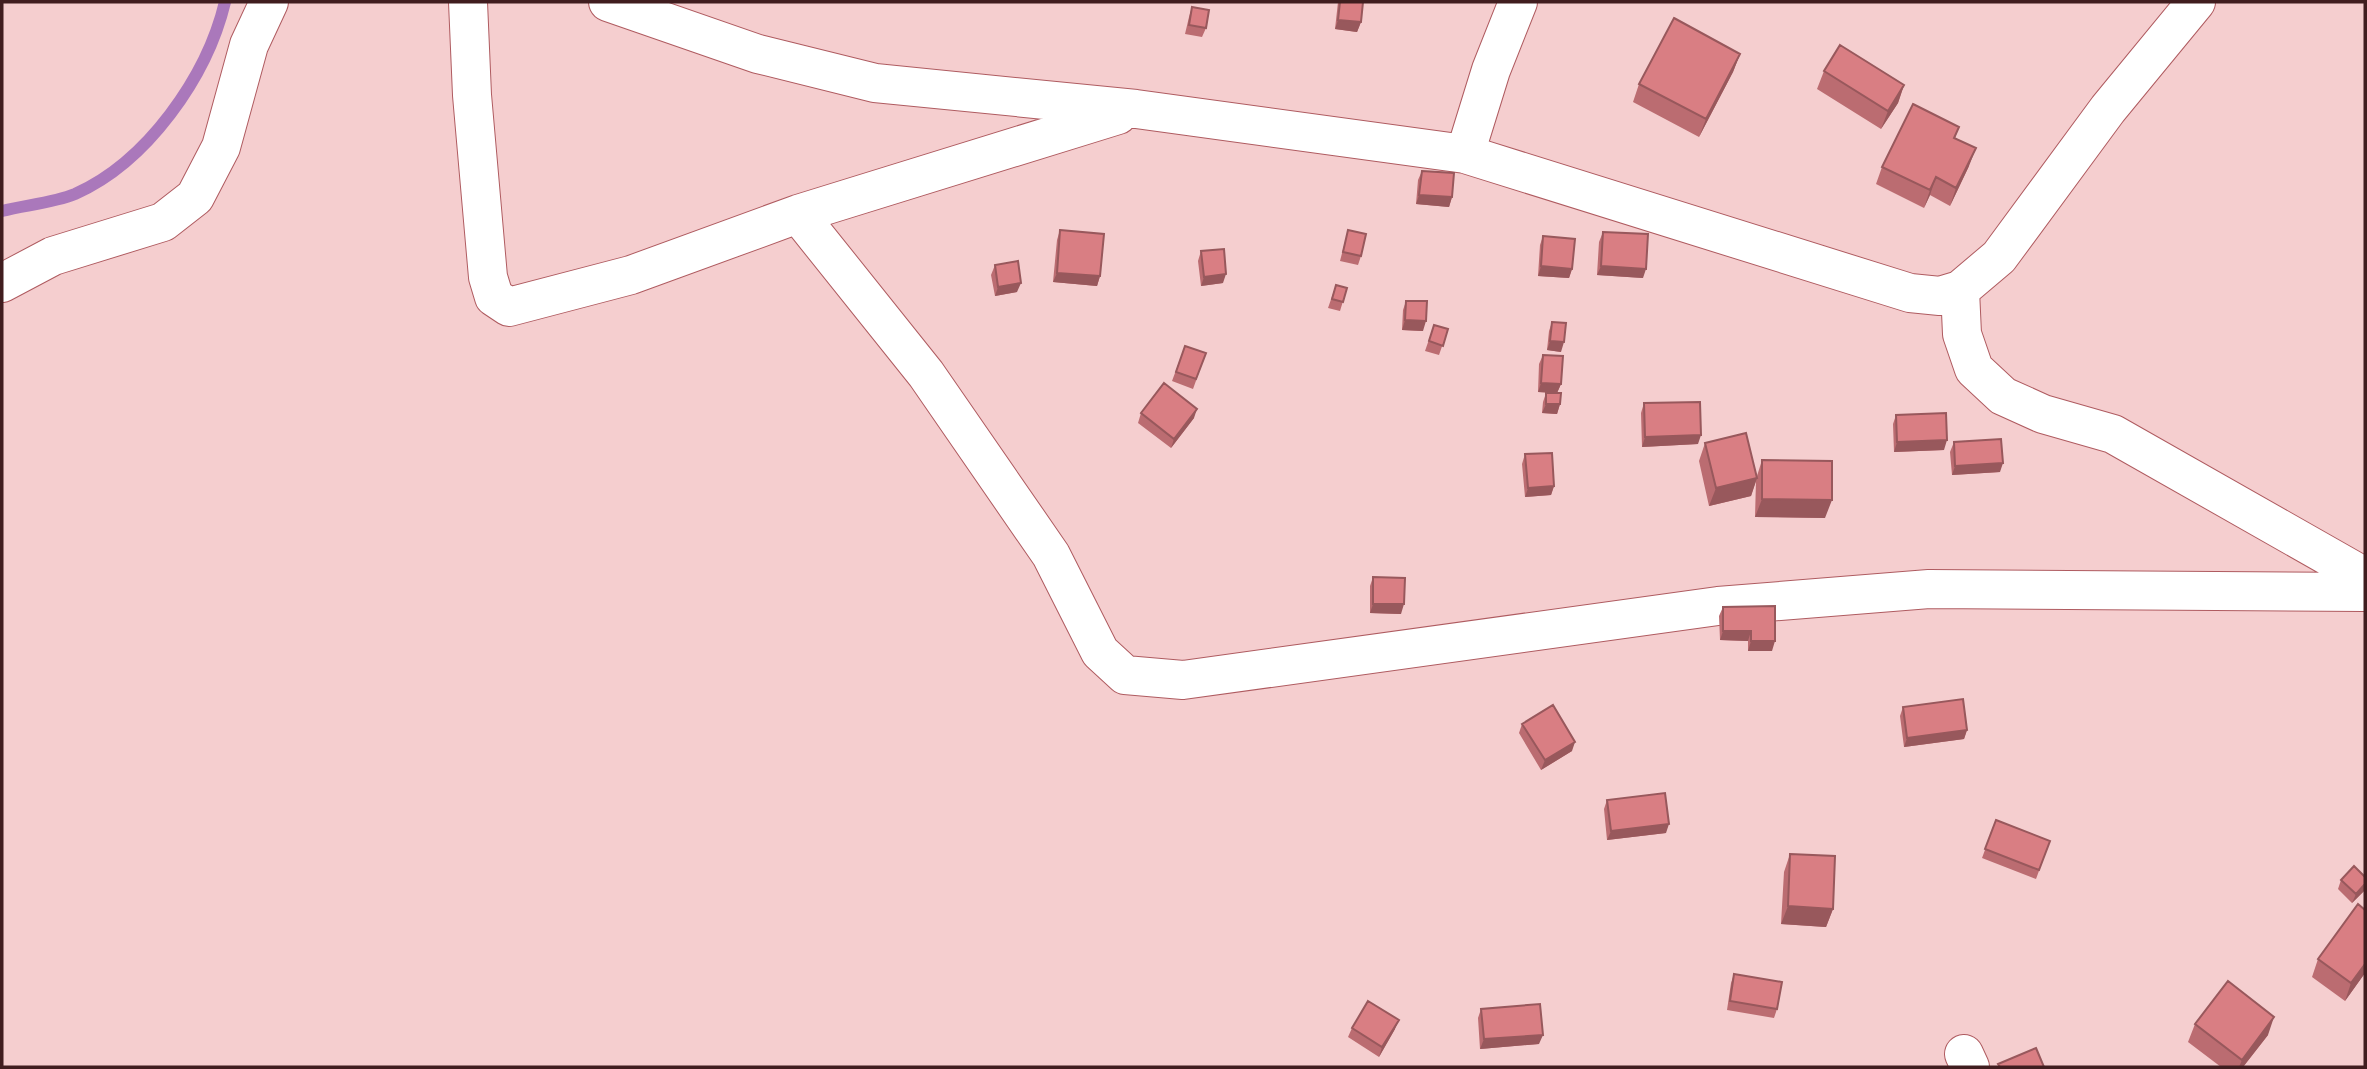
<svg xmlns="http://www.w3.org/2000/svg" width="2367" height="1069" viewBox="0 0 2367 1069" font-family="'Space Grotesk',sans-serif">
<rect width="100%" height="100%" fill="#f5cecf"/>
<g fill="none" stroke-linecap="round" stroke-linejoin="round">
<path stroke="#aa78bb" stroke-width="12" d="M2,211C25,205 53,203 75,194C147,162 207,77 225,2"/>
<g stroke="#af5b60" stroke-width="40">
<path id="minor" d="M468,2L472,95L488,277L494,297L509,307L631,275L798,214L1118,115
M608,2L758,54L875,83L1136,109L1465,154L1910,293L1940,296L1960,290L1999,257L2108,109L2196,2
M1465,154L1491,70L1518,2
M798,214L926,374L1051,555L1100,652L1125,675L1183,680L1718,606L1929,589L2365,592
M2,283L53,256L163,222L195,197L221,147L249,45L269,2
M1960,290L1962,334L1974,369L2003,396L2043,414L2113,434L2365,577
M1964,1054L1970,1067"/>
</g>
<use href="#minor" stroke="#fff" stroke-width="38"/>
</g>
<path fill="#bb6c71" d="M1338,2H1363L1361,22L1357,32L1335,29Z
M1192,7L1206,28L1202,37L1185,34L1189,17Z
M1740,54L1733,72L1699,137L1633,102L1639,84Z
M1824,71L1904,85L1898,103L1881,129L1817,89Z
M1959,127L1955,138L1969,166L1950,206L1930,195L1924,208L1876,184L1882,167Z
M1422,171L1452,197L1449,207L1416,204L1418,180Z
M1060,230L1100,276L1097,286L1053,282L1057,240Z
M1348,230L1361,256L1358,265L1340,261Z
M1603,232L1643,278L1597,275L1599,242Z
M1543,236L1572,269L1569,278L1538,276L1540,245Z
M1201,251L1223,283L1201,286L1198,261Z
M995,265L1017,292L995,296L991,275Z
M1336,285L1347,288L1340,311L1328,308Z
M1406,301L1423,331L1402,330L1403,310Z
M1552,322L1561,352L1547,350L1549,331Z
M1434,325L1448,329L1439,355L1425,351Z
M1185,346L1206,353L1193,389L1172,381Z
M1543,355L1561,384L1557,393L1560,404L1557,414L1542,413L1543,402L1546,393H1555L1538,392L1539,364Z
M1644,403L1698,444L1642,447L1641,413Z
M1141,413L1194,418L1171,448L1138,423Z
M1896,415L1944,450L1894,452L1893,424Z
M1954,442L2000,472L1952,475L1950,452Z
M1705,443L1757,476L1762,460L1825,518L1755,517L1756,481L1751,496L1709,506L1699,461Z
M1525,454L1554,486L1551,495L1525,497L1522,464Z
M1373,577L1401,614L1370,613V586Z
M1723,607L1772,651H1748V641L1720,640L1719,616Z
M1903,707L1967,730L1964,739L1904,747L1900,716Z
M1522,724L1572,751L1541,770L1519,733Z
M1607,800L1666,833L1607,840L1604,809Z
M1996,820L2050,841L2036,879L1982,858Z
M1790,854L1833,909L1826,927L1781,924L1784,872Z
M2365,877V890L2352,903L2338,889L2341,880Z
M2318,959L2365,973L2345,1001L2312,977Z
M1734,974L1777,1009L1774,1018L1727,1010L1731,983Z
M1481,1009L1539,1044L1480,1049L1478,1018Z
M2195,1024L2268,1035L2243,1067H2221L2188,1042Z
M1352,1028L1395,1029L1379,1057L1348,1037Z"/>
<path fill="#98585c" d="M1338,20L1361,22L1357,32L1335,29Z
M1740,54L1733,72L1699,137L1706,119Z
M1904,85L1898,103L1881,129L1888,111Z
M1976,148L1969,166L1950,206L1956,188Z
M1936,177L1930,195L1924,208L1930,190Z
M1419,195L1452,197L1449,207L1416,204Z
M1541,266L1572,269L1569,278L1538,276Z
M1601,266L1646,269L1643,278L1597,275Z
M1057,273L1100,276L1097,286L1053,282Z
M1226,274L1223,283L1201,286L1204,277Z
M1021,283L1017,292L995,296L998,287Z
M1405,320L1426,321L1423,331L1402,330Z
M1550,341L1564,342L1561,352L1547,350Z
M1541,383L1561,384L1557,393L1538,392Z
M1546,404H1560L1557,414L1542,413Z
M1197,409L1194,418L1171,448L1174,439Z
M1701,435L1698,444L1642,447L1645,437Z
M1947,440L1944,450L1894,452L1897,442Z
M2003,463L2000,472L1952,475L1955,466Z
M1757,478L1751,496L1709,506L1716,488Z
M1554,486L1551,495L1525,497L1528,488Z
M1762,499L1832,500L1825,518L1755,517Z
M1373,604H1404L1401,614L1370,613Z
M1723,631H1751L1748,641L1720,640Z
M1751,641H1775L1772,651H1748Z
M1967,730L1964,739L1904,747L1907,738Z
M1575,742L1572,751L1541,770L1545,760Z
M1669,824L1666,833L1607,840L1611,831Z
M2365,884V890L2352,903L2356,894Z
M1788,906L1833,909L1826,927L1781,924Z
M2365,964V973L2345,1001L2351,983Z
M2274,1017L2268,1035L2243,1067H2239L2242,1060Z
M1399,1020L1395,1029L1379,1057L1382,1047Z
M1543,1035L1539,1044L1480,1049L1484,1039Z"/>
<path fill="#d97e83" stroke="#98585c" stroke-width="2" d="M1340,2H1363L1361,22L1338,20Z
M1192,7L1209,10L1206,28L1189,25Z
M1674,18L1740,54L1706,119L1639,84Z
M1840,45L1904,85L1888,111L1824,71Z
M1913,104L1959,127L1954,138L1976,148L1956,188L1936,177L1930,190L1882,167Z
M1422,171L1454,173L1452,197L1419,195Z
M1060,230L1104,234L1100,276L1057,273Z
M1348,230L1366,234L1361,256L1343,252Z
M1603,232L1648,234L1646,269L1601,266Z
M1543,236L1575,239L1572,269L1541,266Z
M1224,249L1226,274L1204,277L1201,251Z
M1018,261L1021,283L998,287L995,265Z
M1336,285L1347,288L1343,302L1332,299Z
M1406,301H1427L1426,321L1405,320Z
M1552,322L1566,323L1564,342L1550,341Z
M1434,325L1448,329L1443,346L1429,341Z
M1185,346L1206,353L1196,379L1176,372Z
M1543,355L1563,356L1561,384L1541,383Z
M1164,383L1197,409L1174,439L1141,413Z
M1546,393H1561L1560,404H1546Z
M1700,402L1701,435L1645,437L1644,403Z
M1946,413L1947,440L1897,442L1896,415Z
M1746,433L1757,478L1716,488L1705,443Z
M2001,439L2003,463L1955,466L1954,442Z
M1552,453L1554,486L1528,488L1525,454Z
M1762,460L1832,461V500L1762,499Z
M1373,577L1405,578L1404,604H1373Z
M1775,606V641H1751V631H1723V607Z
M1963,699L1967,730L1907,738L1903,707Z
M1553,705L1575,742L1545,760L1522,724Z
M1665,793L1669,824L1611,831L1607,800Z
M1996,820L2050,841L2039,870L1985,849Z
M1790,854L1835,856L1833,909L1788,906Z
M2354,866L2365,877V884L2356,894L2341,880Z
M2358,904L2365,910V964L2351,983L2318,959Z
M1734,974L1782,982L1777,1009L1730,1001Z
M2228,981L2274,1017L2242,1060L2195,1024Z
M1368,1001L1399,1020L1382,1047L1352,1028Z
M1540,1004L1543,1035L1484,1039L1481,1009Z
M2036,1048L2044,1067H2000L1998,1064Z"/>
<rect width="2367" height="1069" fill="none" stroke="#401d1f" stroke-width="7"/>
</svg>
